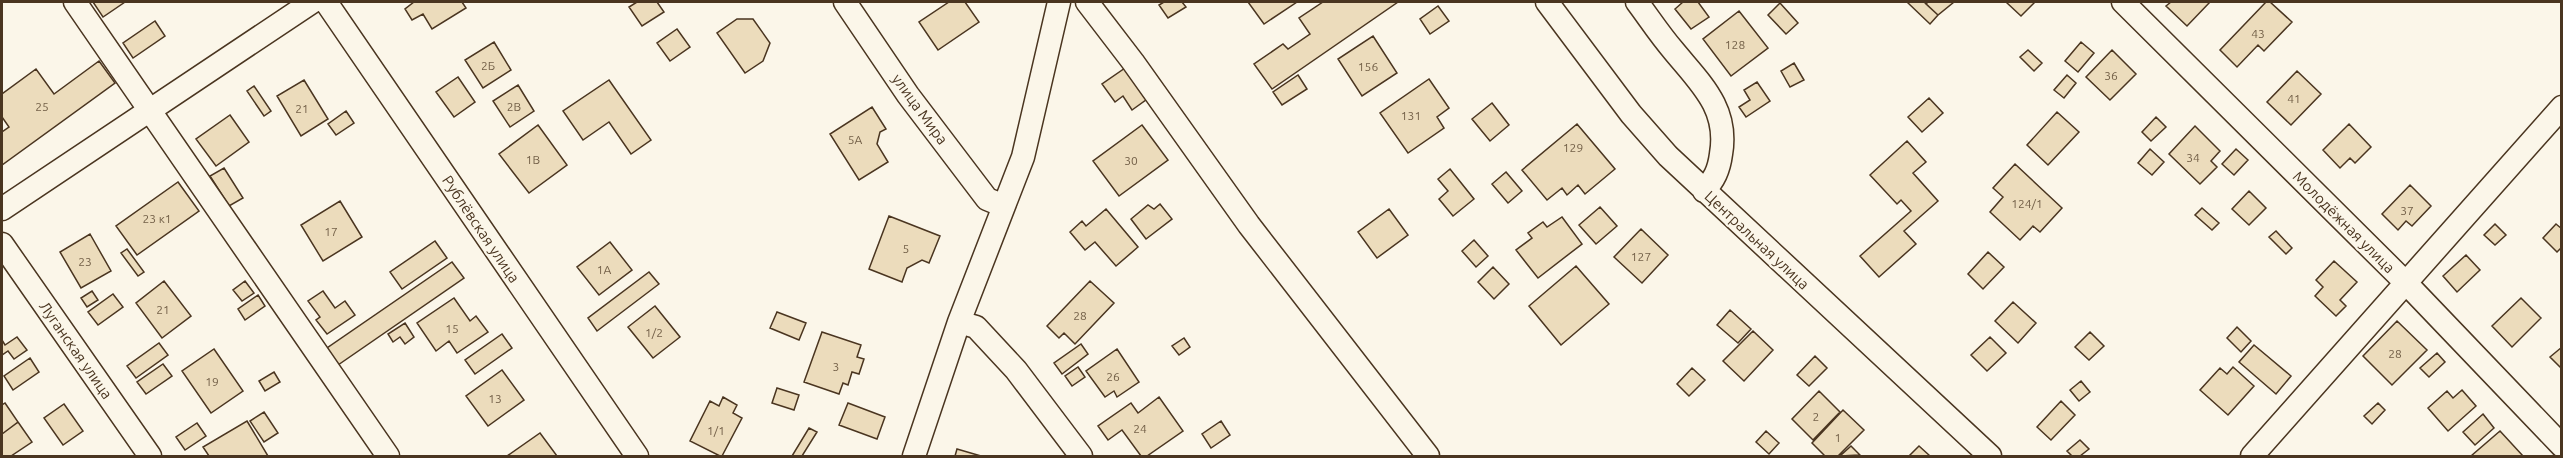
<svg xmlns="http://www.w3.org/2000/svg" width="2563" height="458" viewBox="0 0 2563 458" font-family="Ubuntu,sans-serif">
<rect width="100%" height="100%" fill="#fbf6e9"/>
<path fill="#ecdcbc" stroke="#4a3520" stroke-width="1.5" d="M93,2H125L103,17Z
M414,2H462L466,8L432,29L423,14L412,20L405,9Z
M637,2H657L664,12L642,26L629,7Z
M949,2H965L979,22L938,50L919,22Z
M1164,2H1182L1186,7L1168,18L1159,5Z
M1248,2H1297L1264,24Z
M1323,2H1398L1272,89L1254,64L1283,44L1288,49L1310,34L1299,18Z
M1683,2H1698L1709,17L1691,29L1675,9Z
M1907,2H1924L1938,15L1930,24Z
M1928,2H1954L1938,15L1926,4Z
M2006,2H2035L2021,16Z
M2171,2H2210L2187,26L2166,6Z
M2266,2H2270L2292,22L2264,51L2258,45L2237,67L2220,50Z
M1780,3L1798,23L1786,34L1768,15Z
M1438,6L1449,21L1430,34L1420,19Z
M1739,11L1768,48L1731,76L1703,39Z
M737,19H753L770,43L763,61L745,73L717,33Z
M155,21L165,36L133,58L123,43Z
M677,29L690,47L670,61L657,43Z
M1373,36L1397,73L1362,96L1338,59Z
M494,42L511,70L483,88L465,60Z
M2081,42L2094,53L2078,72L2065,61Z
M2028,50L2042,63L2034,71L2020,57Z
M2112,50L2136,74L2110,100L2086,77Z
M99,61L115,83L2,165V132L9,127L2,117V94L36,69L54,94Z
M1794,63L1804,80L1790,87L1781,71Z
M1128,66L1150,97L1132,110L1123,96L1115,102L1102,84Z
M2297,71L2321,94L2291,125L2267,102Z
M1298,75L1307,89L1282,105L1273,92Z
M2067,75L2076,83L2064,98L2054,90Z
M458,77L475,102L454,117L436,92Z
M1429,79L1449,108L1437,117L1444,128L1408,153L1380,113Z
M304,80L328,119L301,136L277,96Z
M609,80L651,140L631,154L609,122L583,140L563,111Z
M1757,82L1770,101L1746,117L1739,107L1750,100L1744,90Z
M518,85L534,111L510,127L493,101Z
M254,86L271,111L264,116L247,91Z
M1929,98L1943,113L1922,132L1908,117Z
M1492,103L1509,125L1490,141L1472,119Z
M872,107L886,129L880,132L877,144L888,162L859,180L830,134Z
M346,111L354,123L336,135L328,124Z
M2057,112L2079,132L2048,165L2027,145Z
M230,115L249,142L216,166L196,139Z
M2156,117L2166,127L2151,141L2142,132Z
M1577,124L1615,169L1585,194L1578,185L1567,195L1562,188L1547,200L1522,170Z
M2349,124L2371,147L2355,163L2350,158L2340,168L2323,150Z
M538,125L567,165L529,193L499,154Z
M1142,125L1168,160L1119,196L1093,161Z
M2195,126L2220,151L2211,161L2217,167L2200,184L2169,154Z
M1907,141L1926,162L1913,173L1938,201L1904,231L1916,244L1879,277L1860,256L1911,211L1901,200L1897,204L1870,175Z
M2150,149L2164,162L2152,175L2138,163Z
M2236,149L2248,160L2234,175L2222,164Z
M2015,164L2062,208L2040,232L2033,226L2020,240L1990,212L2003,197L1993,188Z
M224,168L243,198L229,206L210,176Z
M1450,169L1474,199L1453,216L1439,199L1448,191L1438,179Z
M1506,172L1522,191L1508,203L1492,184Z
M178,182L199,211L137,255L116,226Z
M2410,185L2431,206L2412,226L2406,221L2398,230L2382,214Z
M2249,191L2266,208L2249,225L2232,209Z
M340,201L362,237L323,261L301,225Z
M1160,204L1172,219L1146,239L1131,219L1148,205L1154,209Z
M1600,207L1617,226L1596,244L1579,225Z
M2202,208L2219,223L2212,230L2195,215Z
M1106,209L1138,247L1116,266L1095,242L1085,250L1070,232L1082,221L1086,226Z
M1389,209L1408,235L1377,258L1358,232Z
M889,216L940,236L929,263L922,260L907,268L902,282L869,269Z
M1562,217L1582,244L1538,278L1516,250L1532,238L1528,233L1543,222L1547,227Z
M2495,224L2506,235L2495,245L2484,235Z
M2556,224L2562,229V247L2557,252L2543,238Z
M1641,229L1668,255L1642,283L1614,257Z
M2276,231L2292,248L2286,254L2269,237Z
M90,234L111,271L81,288L60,252Z
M1474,240L1488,256L1476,267L1462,251Z
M435,241L447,258L402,289L390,272Z
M610,242L632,270L599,295L577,267Z
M127,249L144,272L138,276L121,253Z
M1988,252L2004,267L1983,289L1968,274Z
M2466,255L2480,270L2457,292L2443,276Z
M2334,261L2357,282L2340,300L2346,306L2336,316L2315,296L2323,287L2316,280Z
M452,262L464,278L338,365L327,348Z
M1576,266L1609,304L1561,345L1529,306Z
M1493,267L1509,284L1494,299L1478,282Z
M649,272L659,284L597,331L588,318Z
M164,281L191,316L162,338L136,303Z
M245,281L254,293L242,301L233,290Z
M1090,281L1114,303L1075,344L1064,333L1059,338L1047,326Z
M92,291L98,300L87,307L81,298Z
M323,291L335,308L345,301L355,315L327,334L316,320L320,317L308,301Z
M113,294L123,307L98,325L88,312Z
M258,295L265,306L245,320L238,309Z
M454,298L470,321L476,316L488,332L457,353L449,341L436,351L417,323Z
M2521,298L2541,318L2512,347L2492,326Z
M2013,302L2036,323L2018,343L1995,321Z
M655,306L680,337L653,358L628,327Z
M1730,310L1751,329L1738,343L1717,325Z
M777,312L806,323L799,340L770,328Z
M2397,321L2427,350L2392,385L2363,356Z
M405,323L414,337L405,344L400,337L393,342L388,334Z
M2237,327L2251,341L2241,352L2227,338Z
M1753,331L1773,350L1744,381L1723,361Z
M822,332L861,345L857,357L864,359L859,374L852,372L848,385L843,383L839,394L804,382Z
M2090,332L2104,346L2089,360L2075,347Z
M502,334L512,348L475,374L465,360Z
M17,337L27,350L14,359L8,351L2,355V340L5,345Z
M1990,337L2006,353L1987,371L1971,355Z
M1184,338L1190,347L1179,355L1172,346Z
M159,343L168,355L136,378L127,366Z
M1081,344L1088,354L1062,374L1054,363Z
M2254,345L2291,376L2276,394L2239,362Z
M2562,347V369L2550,357Z
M214,349L243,391L211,413L182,371Z
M1117,349L1139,382L1117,397L1114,391L1105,397L1086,371Z
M2437,353L2445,362L2429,377L2420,368Z
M1815,356L1827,368L1809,386L1797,375Z
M30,358L39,372L13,390L4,376Z
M163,364L172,376L146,394L137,382Z
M1078,367L1085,377L1072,386L1065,376Z
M2233,367L2254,386L2228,415L2200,390L2220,368L2227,374Z
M1692,368L1705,380L1689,396L1677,384Z
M502,370L524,400L488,426L466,396Z
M274,372L280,382L265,391L259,381Z
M2081,381L2090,392L2079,401L2070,390Z
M777,388L799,395L794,410L772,403Z
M2462,390L2476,406L2448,431L2428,408L2447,391L2453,398Z
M1819,391L1840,412L1813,440L1792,419Z
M723,397L737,405L733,413L742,418L722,456H720L690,441L710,401L719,406Z
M1159,397L1183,431L1147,456H1141L1122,430L1108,440L1098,426L1131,403L1138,413Z
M2061,401L2075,415L2051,440L2037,427Z
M5,403L18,422L2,434V405Z
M848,403L885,417L877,439L839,425Z
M2378,403L2385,410L2372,424L2364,416Z
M64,404L83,431L63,445L44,418Z
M1843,410L1864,430L1838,456H1825L1812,443Z
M264,412L278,433L264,442L250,421Z
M2483,414L2494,428L2475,445L2463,432Z
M247,421L268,456H209L203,447Z
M1221,421L1230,435L1211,448L1202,434Z
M18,422L32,442L11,456H2V434Z
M197,423L206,436L185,450L176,437Z
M809,428L817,432L802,456H792Z
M1766,431L1779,443L1769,454L1756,442Z
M2500,431L2523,456H2471Z
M540,433L557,456H507Z
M2080,440L2089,449L2080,456H2072L2067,451Z
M1851,446L1860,455L1840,456Z
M1919,446L1930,456H1909Z
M957,449L981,456H955Z"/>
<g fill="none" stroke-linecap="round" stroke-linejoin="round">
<g stroke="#4a3520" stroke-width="25">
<path id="minor" d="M75,2L388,456
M326,2L637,456
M845,2L908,95L987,199L1004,206
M1087,2L1133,62L1249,225L1428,456
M1547,2L1631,114L1668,156L1990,456
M1637,2C1649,18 1660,35 1673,50C1700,83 1729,108 1721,154C1719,170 1714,180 1704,191
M2123,2L2406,283L2562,446
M2,209L312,2
M2,244L150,456
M959,322L976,327L1016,370L1081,456
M914,456L959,322L1023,157L1059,2
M2252,456L2562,107"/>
</g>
<use href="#minor" stroke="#fbf6e9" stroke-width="22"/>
</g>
<g text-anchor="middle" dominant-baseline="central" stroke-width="4.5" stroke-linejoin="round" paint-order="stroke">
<g font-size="12" fill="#725f47">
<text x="2258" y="33">43</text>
<text x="1735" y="44">128</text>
<text x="488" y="65">2Б</text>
<text x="1368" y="66">156</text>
<text x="2111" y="75">36</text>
<text x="2294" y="98">41</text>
<text x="42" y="106">25</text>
<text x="514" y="106">2В</text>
<text x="302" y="108">21</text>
<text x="1411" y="115">131</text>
<text x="855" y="139">5А</text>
<text x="1573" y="147">129</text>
<text x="2193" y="157">34</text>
<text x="533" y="159">1В</text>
<text x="1131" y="160">30</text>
<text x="2027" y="203">124/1</text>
<text x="2407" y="210">37</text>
<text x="157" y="218">23 к1</text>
<text x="331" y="231">17</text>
<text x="906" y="248">5</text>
<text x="1641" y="256">127</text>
<text x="85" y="261">23</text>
<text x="604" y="269">1А</text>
<text x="163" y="309">21</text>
<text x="1080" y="315">28</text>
<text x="452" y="328">15</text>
<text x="654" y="332">1/2</text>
<text x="2395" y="353">28</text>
<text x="836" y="366">3</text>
<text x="1113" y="376">26</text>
<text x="212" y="381">19</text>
<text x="495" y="398">13</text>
<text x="1816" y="416">2</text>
<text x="1140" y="428">24</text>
<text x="716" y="430">1/1</text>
<text x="1838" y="437">1</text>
</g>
<g font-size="15" fill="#4a3520" stroke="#fbf6e9">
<text transform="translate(920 109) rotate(54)">улица Мира</text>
<text transform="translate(2344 222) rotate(45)">Молодёжная улица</text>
<text transform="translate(481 229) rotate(56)">Рублёвская улица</text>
<text transform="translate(1757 240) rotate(43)">Центральная улица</text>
<text transform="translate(76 350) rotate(55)">Луганская улица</text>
</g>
</g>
<rect width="2563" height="458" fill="none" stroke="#4a3520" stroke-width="6"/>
</svg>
